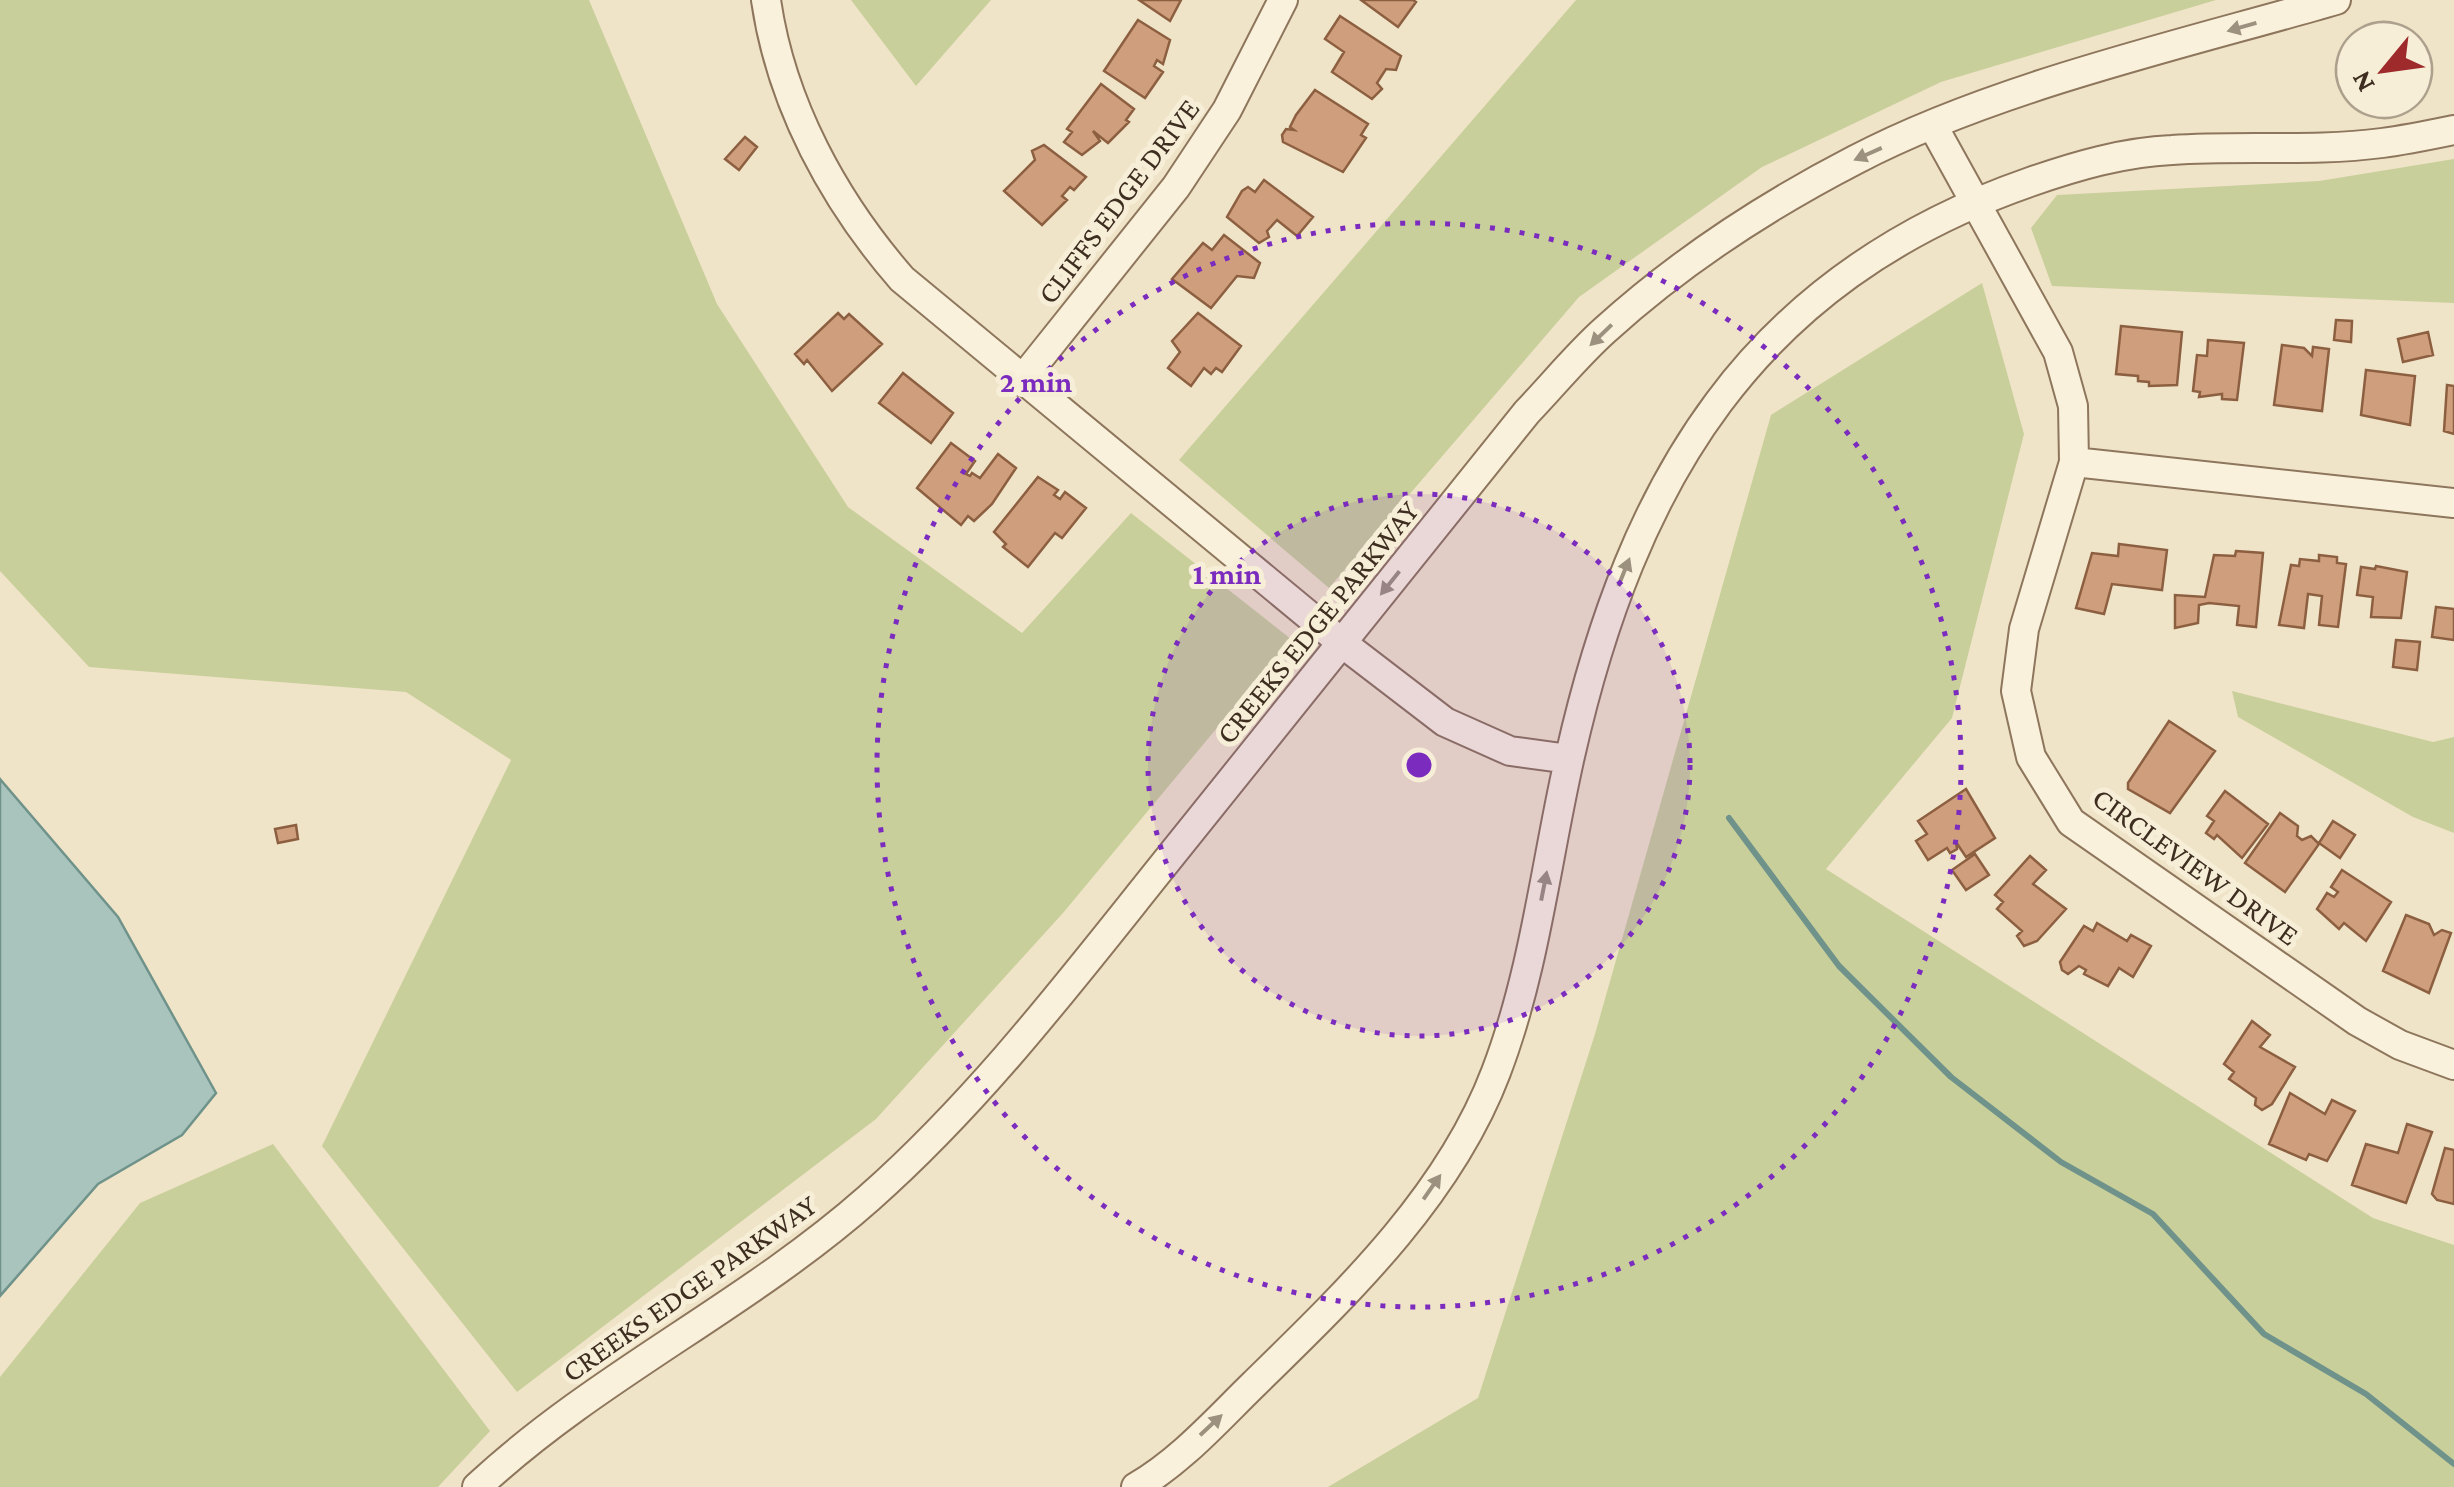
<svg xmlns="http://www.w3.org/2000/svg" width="2454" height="1487" viewBox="0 0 2454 1487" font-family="'Crimson Pro',serif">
<rect width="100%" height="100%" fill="#f0e4c8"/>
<path fill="#c9cf9b" d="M0,0H589L717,304L848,507L1022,633L1131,513L1291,639L1063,913L876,1119L517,1392L322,1146L511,760L406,692L89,667L0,571Z
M851,0H991L916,86Z
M1576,0H2216L1941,82L1762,167L1579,297L1329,588L1179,460Z
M2454,159V303L2052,286L2031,228L2057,195L2319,181Z
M1982,283L2024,434L1952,718L1826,869L2373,1218L2454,1245V1487H1328L1478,1398L1595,1034L1771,415Z
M2232,691L2433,742L2454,737V833L2413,817L2238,717Z
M273,1144L490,1431L438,1487H0V1377L140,1203Z"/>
<path fill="#a9c4bc" stroke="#6f938a" stroke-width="2.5" d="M0,779L118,917L216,1093L182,1135L98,1184L0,1296Z"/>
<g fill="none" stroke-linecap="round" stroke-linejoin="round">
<path stroke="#6f938a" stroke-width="6" d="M1729,818L1839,966L1951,1077L2061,1162L2153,1214L2264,1334L2366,1394L2454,1464"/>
</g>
<path fill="#cf9f7d" stroke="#8d5f41" stroke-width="2.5" d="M1139,0H1181L1170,21Z
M1361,0H1413L1416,2L1398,27Z
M1340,16L1401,56L1396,70L1386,69L1377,83L1382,89L1372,99L1332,72L1344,52L1325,39Z
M1138,20L1170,40L1163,64L1157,60L1154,66L1163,72L1145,98L1104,71Z
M1101,84L1134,109L1126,120L1129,122L1108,143L1093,131L1100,141L1082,155L1064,142L1072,132L1067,129Z
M1315,90L1368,124L1361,135L1366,138L1343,172L1283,142L1282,135L1286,129L1294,130L1290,127L1296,115Z
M745,137L757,147L739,170L725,159Z
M1044,145L1086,177L1074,190L1070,187L1062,196L1067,200L1042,225L1004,191L1035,160L1032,151Z
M1264,180L1313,217L1297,236L1277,220L1267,231L1269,237L1259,243L1227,217L1242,191L1248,187L1255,192Z
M1224,235L1260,263L1254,278L1237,276L1211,308L1172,279L1203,243L1212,250Z
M838,313L844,319L849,314L882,344L832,391L807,360L804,364L795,354Z
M1198,313L1241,346L1222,372L1216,368L1211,374L1204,368L1191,386L1168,368L1180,352L1172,341Z
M2336,320L2352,321L2351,342L2334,340Z
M2121,326L2182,332L2177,385L2149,386V382L2138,381V376L2116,374Z
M2428,332L2433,355L2403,362L2398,339Z
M2208,340L2244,343L2237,400L2222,399V394L2199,397L2200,392L2193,391L2197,355L2207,356Z
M2282,345L2304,348L2312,356L2313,347L2329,349L2322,411L2274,405Z
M2366,370L2415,376L2410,425L2361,415Z
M903,373L953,413L931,443L879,403Z
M2447,385L2454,386V434L2444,431Z
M951,443L975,461L966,474L970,476L972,473L980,478L998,454L1016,468L992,504L974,521L968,516L961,525L917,488Z
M1038,477L1058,490L1054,495L1060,499L1065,492L1086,508L1062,538L1055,533L1028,567L1003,547L1006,544L994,532Z
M2119,544L2167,550L2162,590L2112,584L2104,614L2076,608L2092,553L2118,556Z
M2236,551L2263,553L2256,627L2237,625L2239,606L2209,603L2199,605L2198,623L2175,628V595L2205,597L2214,555L2235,556Z
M2319,555L2337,557V563L2346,564L2338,627L2319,625L2322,596L2308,594L2304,628L2279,625L2291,565L2299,566L2300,559L2319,561Z
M2376,566L2407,572L2401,618L2371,617L2373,597L2357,595L2361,567L2375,569Z
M2436,607L2454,609V640L2432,637Z
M2396,640L2420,642L2417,670L2393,667Z
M2169,721L2215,751L2170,813L2128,789V783Z
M1966,789L1995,838L1966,857L1956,842L1957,849L1950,853L1947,848L1928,860L1916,841L1927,834L1918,821Z
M2225,791L2268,824L2242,858L2217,835L2214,839L2206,833L2214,821L2207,816Z
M2280,813L2298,826L2297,836L2302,840L2311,836L2319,844L2285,892L2245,863Z
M2333,821L2355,835L2340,858L2319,843Z
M296,825L298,839L278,843L275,829Z
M1975,854L1989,875L1966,890L1952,870Z
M2030,856L2046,870L2033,884L2066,909L2037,941L2024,946L2017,936L2022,931L1997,909L2003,902L1995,895Z
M2342,870L2391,902L2366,941L2344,923L2339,929L2317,909L2327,893L2334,897L2338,892L2331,887Z
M2406,915L2429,924L2434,935L2442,930L2451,933L2429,993L2383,971Z
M2097,923L2127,941L2131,935L2151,946L2133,977L2119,968L2108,986L2084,974L2086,970L2079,966L2068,974L2062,970L2060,962L2084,926L2093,931Z
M2252,1021L2270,1035L2260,1047L2295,1067L2272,1104L2262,1110L2255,1105L2256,1098L2229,1079L2234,1072L2224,1064Z
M2290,1093L2325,1114L2332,1100L2355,1111L2327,1161L2309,1154L2306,1160L2269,1144Z
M2407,1124L2432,1132L2406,1203L2352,1185L2366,1144L2398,1153Z
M2445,1148L2454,1150V1204L2437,1200L2432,1194Z"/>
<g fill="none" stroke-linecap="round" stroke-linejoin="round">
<g stroke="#8d765c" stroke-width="32">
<path id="minor" d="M766,0C781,104 834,201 902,279L1342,643L1445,722L1510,751L1569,759
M1933,126L2058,352L2073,406L2074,462L2024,629L2016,691L2031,757L2071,822L2357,1021L2400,1045L2454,1065
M1021,381L1176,187L1227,110L1283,0
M2074,462L2454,503
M477,1487C596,1376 747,1306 869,1198C981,1099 1072,979 1165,863C1286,713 1407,563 1527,412C1553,385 1577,355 1605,330C1680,262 1766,206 1855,160C1994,87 2184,44 2336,0
M1136,1487C1181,1461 1217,1420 1254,1384C1347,1293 1449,1196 1496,1072C1535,970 1546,861 1570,756C1632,481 1751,279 2030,182C2076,166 2124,152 2172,150C2242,145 2313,152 2382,143C2406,140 2430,135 2454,130"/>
</g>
<use href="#minor" stroke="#faf1dc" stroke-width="28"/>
</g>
<defs><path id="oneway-solid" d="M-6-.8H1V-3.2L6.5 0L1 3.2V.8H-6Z" transform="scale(2.5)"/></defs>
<g fill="#9c907e">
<use href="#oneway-solid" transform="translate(2242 27) rotate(164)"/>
<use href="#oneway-solid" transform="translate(1868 154) rotate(156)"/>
<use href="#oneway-solid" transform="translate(1601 335) rotate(136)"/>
<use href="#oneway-solid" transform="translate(1624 572) rotate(-68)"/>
<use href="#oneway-solid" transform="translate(1390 583) rotate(129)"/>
<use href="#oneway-solid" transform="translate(1544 886) rotate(-79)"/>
<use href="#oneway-solid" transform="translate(1432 1187) rotate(-55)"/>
<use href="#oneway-solid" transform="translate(1211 1425) rotate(-43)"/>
</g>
<circle cx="1419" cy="765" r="271" fill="#7b2cbf" fill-opacity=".12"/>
<g fill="none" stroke="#7b2cbf" stroke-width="5" stroke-dasharray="5 10">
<circle cx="1419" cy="765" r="271"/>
<circle cx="1419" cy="765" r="542"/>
</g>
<g text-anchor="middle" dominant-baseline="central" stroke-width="10" stroke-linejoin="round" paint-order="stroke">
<g font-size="30" fill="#3d2e20" stroke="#f7eed8">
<text transform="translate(1118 201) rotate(-53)">CLIFFS EDGE DRIVE</text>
<text transform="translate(1317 622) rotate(-51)">CREEKS EDGE PARKWAY</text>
<text transform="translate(2196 866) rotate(36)">CIRCLEVIEW DRIVE</text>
<text transform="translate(689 1288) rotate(-35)">CREEKS EDGE PARKWAY</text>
</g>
</g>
<circle cx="1419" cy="765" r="15" fill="#7b2cbf" stroke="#f7eed8" stroke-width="5"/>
<g font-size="30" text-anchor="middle" font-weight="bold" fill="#7b2cbf" stroke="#f7eed8" stroke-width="10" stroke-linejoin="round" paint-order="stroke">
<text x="1036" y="392">2 min</text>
<text x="1227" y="584">1 min</text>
</g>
<g transform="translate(2384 70) rotate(241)"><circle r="48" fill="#f7eed8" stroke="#ada18e" stroke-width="2.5"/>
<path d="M0-8L18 38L0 25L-18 38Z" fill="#9e2a2b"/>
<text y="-15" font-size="28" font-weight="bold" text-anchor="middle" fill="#3d2e20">N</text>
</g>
</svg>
